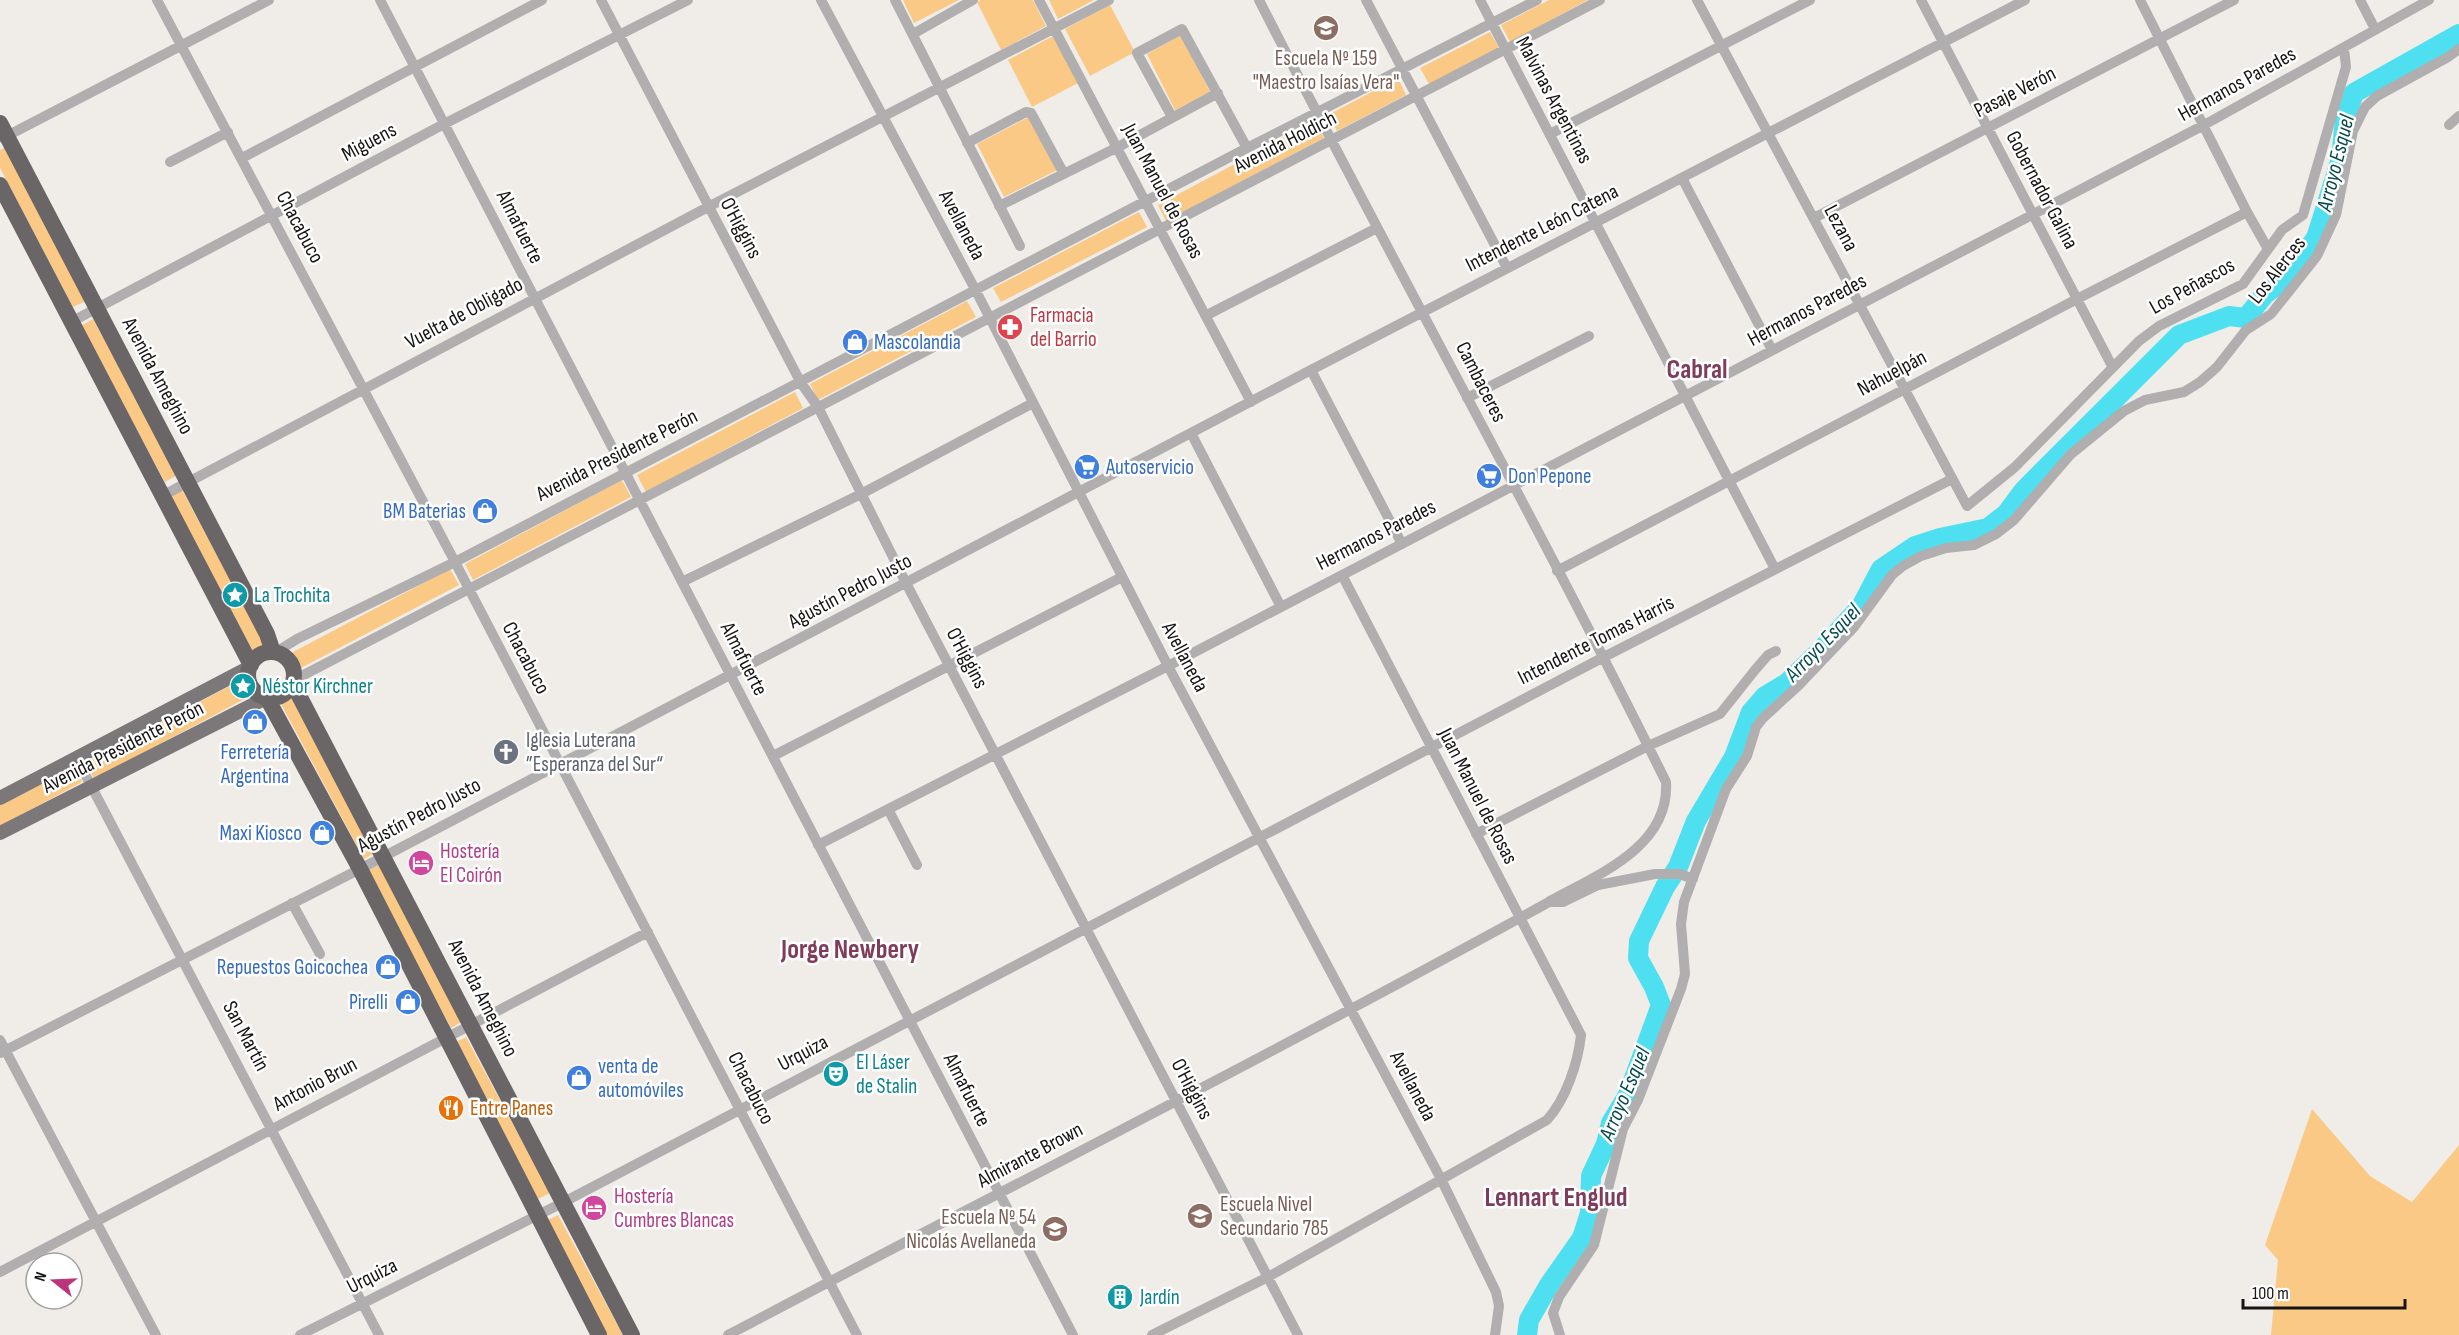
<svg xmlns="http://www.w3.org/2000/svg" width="2459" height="1335" viewBox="0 0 2459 1335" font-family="'Sofia Sans Condensed',sans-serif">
<rect width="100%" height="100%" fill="#f0ede9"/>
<path fill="#fac985" d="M903,0H959L914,23Z
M981,0H1033L1046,26L1001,50L977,2Z
M1049,0H1094L1058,19Z
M1549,0H1588L1510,42L1501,25Z
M1110,5L1135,52L1090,76L1065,29Z
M1490,32L1499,48L1429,84L1420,68Z
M1181,35L1210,92L1175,110L1147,54Z
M1053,36L1078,83L1032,107L1008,60Z
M1398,78L1406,95L1337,131L1328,115Z
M1029,117L1057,170L1004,197L977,144Z
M1315,121L1324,138L1166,221L1158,205Z
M6,147L86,301L73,307L0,168V150Z
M1139,212L1147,227L1001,302L993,288Z
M967,301L976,317L818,400L810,384Z
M93,319L177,475L165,482L81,326Z
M795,392L803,408L646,492L637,475Z
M622,480L631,497L473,580L465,564Z
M182,490L266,647L254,653L170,497Z
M450,569L459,585L301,668L293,652Z
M243,679L252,695L94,779L86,762Z
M292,696L376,852L364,859L280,702Z
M74,766L82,782L0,826V805Z
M379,865L463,1021L451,1028L367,871Z
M466,1037L550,1193L538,1199L454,1043Z
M2312,1109L2370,1176L2412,1202L2459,1145V1335H2271L2278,1260L2265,1245Z
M558,1215L623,1335H607L546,1221Z"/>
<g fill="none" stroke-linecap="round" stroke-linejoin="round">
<path stroke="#4ee0f1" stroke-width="20" d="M1527,1335L1529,1320L1549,1285L1582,1238L1590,1213L1591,1176L1606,1144L1611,1123L1628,1095L1661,1005L1654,987L1638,958L1639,941L1665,887L1678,867L1696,821L1734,757L1751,712L1765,696L1787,683L1824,647L1862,605L1881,569L1915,546L1940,538L1988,528L2006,514L2024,490L2179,335L2229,316L2246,318L2265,294L2286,279L2316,238L2341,159L2345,119L2354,93L2459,34"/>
<path stroke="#b0aeae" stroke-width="10" d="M157,0L455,562L857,1335
M380,0L1073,1335
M601,0L801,383L818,407L906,583L1298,1335
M821,0L976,291L1168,666L1441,1179L1496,1292L1499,1306L1495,1335
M895,0L1020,246
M1039,0L1251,402
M1259,0C1392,262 1536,519 1666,782C1670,847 1597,875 1550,901
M1366,0L1507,268
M1480,0L1775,569
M1697,0L1967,506L2015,467L2139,341L2159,326L2243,284L2282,230L2303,215L2346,67L2344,48
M1921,0L2112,366
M2140,0L2247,212L2268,249
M2360,0L2375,29
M913,34L973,0
M1172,117L1137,53L1182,29L1247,148
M2449,125L2459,116
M1550,134L1810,0
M3,138L269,0
M967,143L1026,112L1031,113L1064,174
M242,158L542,0
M170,162L228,132
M1682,178L1772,350
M999,206L1118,147L1218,93
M1814,218L2234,0
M1207,315L1377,228
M71,322L444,124L688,0
M1311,370L1402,544
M1467,398L1589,336
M1191,433L1281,607
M162,496L708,207L1109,0
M1557,571L2077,299L2247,212
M682,582L861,494L1033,403
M276,652L297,639L455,562L1247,148L1537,0
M294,680L1600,0
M773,756L1122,577
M76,757L379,1335
M888,809L917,865
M1476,834L1648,746L1720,714L1755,670L1768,655L1776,651
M818,845L1168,666L2204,125L2429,0
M292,903L320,954
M0,1040L156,1335
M0,1053L360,869L1311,370L2025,0
M0,1272L648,932
M300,1335L562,1203L1602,658L1952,479
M728,1335C1001,1191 1278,1051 1549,902H1563L1598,885L1655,874H1680L1693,879
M1152,1335L1268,1277L1547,1120C1566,1099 1578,1063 1581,1035L1342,575
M1560,1335L1553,1313L1559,1297L1594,1245L1623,1129L1638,1100L1681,989L1685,974L1681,924L1684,902L1726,789L1747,756L1756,727L1763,718L1799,685L1854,627L1892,575L1903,566L1921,556L1946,548L1974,545L1996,534L2014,520L2071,454L2124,411L2145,400L2184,392L2200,382L2217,367L2246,330L2271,314L2317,256L2336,215L2353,131L2365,107L2377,96L2448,57L2459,49"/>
<path stroke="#7c787a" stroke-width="14" d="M0,798L250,667
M0,833L266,698"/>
<path stroke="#6a6567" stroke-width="16" d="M0,123L267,634L273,652
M0,185L251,665
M248 675a23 23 0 1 1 46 0a23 23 0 1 1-46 0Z
M293,684L632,1335
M267,698L360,869L599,1335"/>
</g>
<defs>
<g id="school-disc" transform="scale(1.35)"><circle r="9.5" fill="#8d6e63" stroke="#fff"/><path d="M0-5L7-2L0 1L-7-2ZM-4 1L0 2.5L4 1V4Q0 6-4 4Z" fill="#fff"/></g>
<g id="pharmacy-disc" transform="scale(1.35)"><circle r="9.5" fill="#e0444e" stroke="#fff"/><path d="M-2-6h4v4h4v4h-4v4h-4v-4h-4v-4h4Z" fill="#fff"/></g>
<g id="shop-disc" transform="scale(1.35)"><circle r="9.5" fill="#3f7fe0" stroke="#fff"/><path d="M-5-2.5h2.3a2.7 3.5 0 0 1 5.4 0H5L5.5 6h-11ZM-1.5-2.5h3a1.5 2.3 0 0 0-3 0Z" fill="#fff"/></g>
<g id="supermarket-disc" transform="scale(1.35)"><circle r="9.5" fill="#3f7fe0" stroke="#fff"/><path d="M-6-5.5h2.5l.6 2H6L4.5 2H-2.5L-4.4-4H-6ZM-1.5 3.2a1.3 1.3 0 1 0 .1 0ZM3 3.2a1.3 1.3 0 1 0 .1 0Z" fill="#fff"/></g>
<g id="sight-disc" transform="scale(1.35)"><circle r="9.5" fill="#0f9aa8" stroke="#fff"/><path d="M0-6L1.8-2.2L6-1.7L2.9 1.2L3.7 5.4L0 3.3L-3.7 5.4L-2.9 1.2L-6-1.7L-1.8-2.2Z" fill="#fff"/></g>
<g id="church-disc" transform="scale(1.35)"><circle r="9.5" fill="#6b7280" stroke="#fff"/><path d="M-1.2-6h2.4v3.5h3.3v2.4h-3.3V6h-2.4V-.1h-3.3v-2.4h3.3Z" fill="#fff"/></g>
<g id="hotel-disc" transform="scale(1.35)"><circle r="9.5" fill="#d1479c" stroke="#fff"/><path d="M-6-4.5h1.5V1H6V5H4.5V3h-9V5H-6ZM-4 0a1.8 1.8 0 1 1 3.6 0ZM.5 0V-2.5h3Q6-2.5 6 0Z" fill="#fff"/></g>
<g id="theatre-disc" transform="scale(1.35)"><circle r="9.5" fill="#0f9aa8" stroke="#fff"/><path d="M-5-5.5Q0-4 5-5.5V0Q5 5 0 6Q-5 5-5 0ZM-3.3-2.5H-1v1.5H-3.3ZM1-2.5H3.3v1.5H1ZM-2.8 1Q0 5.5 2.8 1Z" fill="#fff"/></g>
<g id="restaurant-disc" transform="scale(1.35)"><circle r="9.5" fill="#e8710a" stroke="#fff"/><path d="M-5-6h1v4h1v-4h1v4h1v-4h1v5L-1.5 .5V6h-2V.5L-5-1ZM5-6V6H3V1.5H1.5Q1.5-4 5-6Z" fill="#fff"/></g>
<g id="building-disc" transform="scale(1.35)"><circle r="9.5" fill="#0f9aa8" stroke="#fff"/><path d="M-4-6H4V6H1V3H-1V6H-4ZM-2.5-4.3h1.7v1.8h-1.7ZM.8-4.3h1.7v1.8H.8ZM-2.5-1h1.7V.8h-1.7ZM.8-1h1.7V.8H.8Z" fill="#fff"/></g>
</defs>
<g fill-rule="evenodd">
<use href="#school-disc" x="1326" y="28"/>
<use href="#pharmacy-disc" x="1010" y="327"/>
<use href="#shop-disc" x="855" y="342"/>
<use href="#supermarket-disc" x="1087" y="467"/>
<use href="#supermarket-disc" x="1489" y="476"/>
<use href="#shop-disc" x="485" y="511"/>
<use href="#sight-disc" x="235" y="595"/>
<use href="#sight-disc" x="243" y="686"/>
<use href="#shop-disc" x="255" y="722"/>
<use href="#church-disc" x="506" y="752"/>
<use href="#shop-disc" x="322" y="833"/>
<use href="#hotel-disc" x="421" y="863"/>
<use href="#shop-disc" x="388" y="967"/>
<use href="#shop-disc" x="408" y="1002"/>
<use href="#theatre-disc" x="836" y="1074"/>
<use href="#shop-disc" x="579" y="1078"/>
<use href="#restaurant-disc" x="451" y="1108"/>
<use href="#hotel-disc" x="594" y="1208"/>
<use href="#school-disc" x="1200" y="1216"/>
<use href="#school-disc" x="1055" y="1229"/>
<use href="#building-disc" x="1120" y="1297"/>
</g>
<g text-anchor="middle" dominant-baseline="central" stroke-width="5" stroke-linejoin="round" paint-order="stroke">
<g font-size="21" fill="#785e54" stroke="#fff">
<text x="1326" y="58">Escuela Nº 159<tspan x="1326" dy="24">"Maestro Isaías Vera"</tspan></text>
<text x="1220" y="1204" text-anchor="start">Escuela Nivel<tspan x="1220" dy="24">Secundario 785</tspan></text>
<text x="1036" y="1217" text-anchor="end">Escuela Nº 54<tspan x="1036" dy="24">Nicolás Avellaneda</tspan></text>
</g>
<g font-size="21" fill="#161513" stroke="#fff">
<text transform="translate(2237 84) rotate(-29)">Hermanos Paredes</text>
<text transform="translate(2015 92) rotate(-27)">Pasaje Verón</text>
<text transform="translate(1554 100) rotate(62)">Malvinas Argentinas</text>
<text transform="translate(369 142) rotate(-28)">Miguens</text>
<text transform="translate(1285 142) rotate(-27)">Avenida Holdich</text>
<text transform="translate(2042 190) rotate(62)">Gobernador Galina</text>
<text transform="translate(1163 191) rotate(62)">Juan Manuel de Rosas</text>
<text transform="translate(962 225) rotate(62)">Avellaneda</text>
<text transform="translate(300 227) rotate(62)">Chacabuco</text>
<text transform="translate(520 227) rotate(63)">Almafuerte</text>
<text transform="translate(741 228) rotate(62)">O'Higgins</text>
<text transform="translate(1542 228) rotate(-27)">Intendente León Catena</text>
<text transform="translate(1841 228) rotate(62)">Lezana</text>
<text transform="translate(2277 270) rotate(-52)">Los Alerces</text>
<text transform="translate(2192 286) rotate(-29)">Los Peñascos</text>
<text transform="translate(1807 310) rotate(-28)">Hermanos Paredes</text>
<text transform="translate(464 313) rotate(-28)">Vuelta de Obligado</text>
<text transform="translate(1892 373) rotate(-28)">Nahuelpán</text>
<text transform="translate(158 376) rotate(62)">Avenida Ameghino</text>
<text transform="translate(1481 382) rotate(63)">Cambaceres</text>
<text transform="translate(617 455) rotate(-27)">Avenida Presidente Perón</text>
<text transform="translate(1376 535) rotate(-27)">Hermanos Paredes</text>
<text transform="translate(850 591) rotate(-28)">Agustín Pedro Justo</text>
<text transform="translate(1596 640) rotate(-27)">Intendente Tomas Harris</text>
<text transform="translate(1185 657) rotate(62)">Avellaneda</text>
<text transform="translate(526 658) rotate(62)">Chacabuco</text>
<text transform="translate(967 658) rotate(62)">O'Higgins</text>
<text transform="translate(744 659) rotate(63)">Almafuerte</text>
<text transform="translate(123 747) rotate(-27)">Avenida Presidente Perón</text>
<text transform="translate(1478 796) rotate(63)">Juan Manuel de Rosas</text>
<text transform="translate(419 815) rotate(-28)">Agustín Pedro Justo</text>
<text transform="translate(483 998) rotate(63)">Avenida Ameghino</text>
<text transform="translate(246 1036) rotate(62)">San Martín</text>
<text transform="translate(803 1053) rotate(-28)">Urquiza</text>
<text transform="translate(315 1084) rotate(-28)">Antonio Brun</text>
<text transform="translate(1413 1086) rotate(62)">Avellaneda</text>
<text transform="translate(751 1088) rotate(63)">Chacabuco</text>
<text transform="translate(1192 1089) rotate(62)">O'Higgins</text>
<text transform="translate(967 1090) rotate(63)">Almafuerte</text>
<text transform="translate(1030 1155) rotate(-28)">Almirante Brown</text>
<text transform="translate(372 1276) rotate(-27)">Urquiza</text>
</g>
<g font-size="21" fill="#be3a42" stroke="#fff" text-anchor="start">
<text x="1030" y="315">Farmacia<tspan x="1030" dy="24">del Barrio</tspan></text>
</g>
<g font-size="21" fill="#366cbe" stroke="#fff" text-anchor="start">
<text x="874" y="342">Mascolandia</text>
<text x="1106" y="467">Autoservicio</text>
<text x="1508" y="476">Don Pepone</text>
<text x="466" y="511" text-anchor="end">BM Baterias</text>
<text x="255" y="752" text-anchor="middle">Ferretería<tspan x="255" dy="24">Argentina</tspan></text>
<text x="302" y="833" text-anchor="end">Maxi Kiosco</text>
<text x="368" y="967" text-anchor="end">Repuestos Goicochea</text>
<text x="388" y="1002" text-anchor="end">Pirelli</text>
<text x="598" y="1066">venta de<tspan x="598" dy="24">automóviles</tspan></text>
</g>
<g font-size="21" fill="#0d838f" stroke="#fff" text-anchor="start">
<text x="254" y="595">La Trochita</text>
<text x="262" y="686">Néstor Kirchner</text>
<text x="856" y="1062">El Láser<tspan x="856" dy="24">de Stalin</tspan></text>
<text x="1140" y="1297">Jardín</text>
</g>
<g font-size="21" fill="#5b616d" stroke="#fff" text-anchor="start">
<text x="526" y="740">Iglesia Luterana<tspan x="526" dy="24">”Esperanza del Sur“</tspan></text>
</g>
<g font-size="21" fill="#b23c85" stroke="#fff" text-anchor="start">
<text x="440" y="851">Hostería<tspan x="440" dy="24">El Coirón</tspan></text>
<text x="614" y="1196">Hostería<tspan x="614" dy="24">Cumbres Blancas</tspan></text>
</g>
<g font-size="21" fill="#c56008" stroke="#fff" text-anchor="start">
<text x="470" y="1108">Entre Panes</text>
</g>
<g font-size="22" font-style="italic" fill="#064a51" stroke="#fff">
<text transform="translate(2336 163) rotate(-76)">Arroyo Esquel</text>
<text transform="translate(1823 643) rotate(-46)">Arroyo Esquel</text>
<text transform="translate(1625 1094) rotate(-67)">Arroyo Esquel</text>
</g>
<g font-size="27" font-weight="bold" fill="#803c5b" stroke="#fff">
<text x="1697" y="370">Cabral</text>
<text x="850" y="950">Jorge Newbery</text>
<text x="1556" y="1198">Lennart Englud</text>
</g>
</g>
<g transform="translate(54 1281) rotate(288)"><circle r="28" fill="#ffffff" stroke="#a2a1a1" stroke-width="1.5"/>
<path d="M0-4.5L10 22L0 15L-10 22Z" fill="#ba3579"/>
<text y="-9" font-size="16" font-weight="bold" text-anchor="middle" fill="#161513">N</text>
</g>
<path d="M2243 1299v9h162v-9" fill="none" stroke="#161513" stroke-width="3"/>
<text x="2252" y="1299" font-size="18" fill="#161513" stroke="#ffffff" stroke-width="4.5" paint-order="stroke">100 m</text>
</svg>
